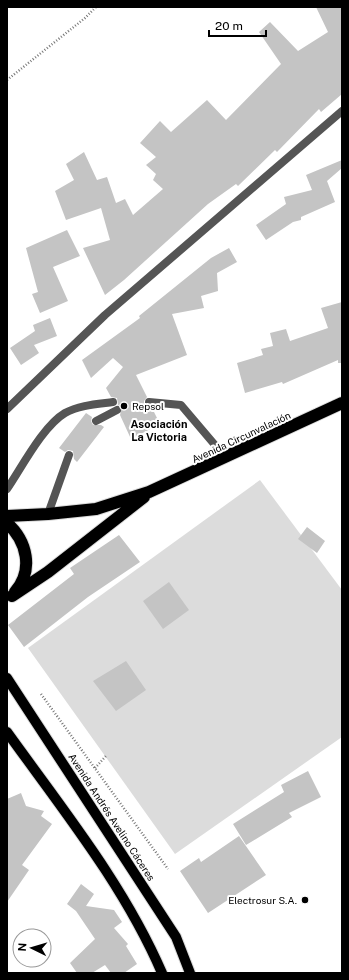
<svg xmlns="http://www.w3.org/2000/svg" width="349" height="980" viewBox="0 0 349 980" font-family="'Public Sans',sans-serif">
<rect width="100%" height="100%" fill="#fff"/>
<path fill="#dcdcdc" d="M260,480L342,590V737L175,854L28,648Z"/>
<path fill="#c4c4c4" d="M316,7H342V94L321,112L319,109L277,152L275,150L238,186L236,184L208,204L124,280L105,295L83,248L110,240L101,208L66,220L55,191L74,180L66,164L84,152L97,180L107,177L116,203L125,199L133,215L163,189L153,180L156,174L146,165L156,157L140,143L160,121L171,132L207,100L226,120L281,64L259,32L270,22L298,51L328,32Z
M342,160V168L327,181L335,202L301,217V220L293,222L266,240L256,225L286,204L284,197L312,190L306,175Z
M67,230L80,256L53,267L68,301L40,313L32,294L38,292L26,248Z
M229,248L237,262L217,273L218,291L201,296L204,308L172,314L187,355L136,375L147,397L144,401V405L152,408L160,424L131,439L120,415L122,408L118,405L117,398L111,397L106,388L123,367L113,358L91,378L82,360L140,318L139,316L211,258Z
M342,302V363H338V360L283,384L282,382L245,393L237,363L263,355L261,349L273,346L270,333L286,329L290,341L328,328L321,308Z
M50,318L57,336L34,345L39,353L21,365L10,348L35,331L33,325Z
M86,413L92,417L91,421L93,425H101L104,427L77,462L74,459L73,451L68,450L65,452L59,448Z
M307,527L325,541L317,553L298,539Z
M119,535L140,562L88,597L24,647L8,625L74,574L70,568Z
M169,582L189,610L163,629L143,601Z
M126,661L146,690L116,711L93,681Z
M308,771L321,797L289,813L292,817L246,845L233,824L284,792L281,785Z
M21,793L26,806L44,811L41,816L52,824L22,865L29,870L7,902V799Z
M239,836L266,875L208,913L180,871L199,858L201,862Z
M81,884L94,894L86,906L114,910L122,922L114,928L128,944L126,946L137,964L124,973H111L105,965L92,973H77L70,963L95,939L76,911L67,904Z"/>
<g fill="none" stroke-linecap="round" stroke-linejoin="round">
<g stroke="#dbdbdb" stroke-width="12">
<path id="primary" d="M7,678L176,937L190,973
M7,732C63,810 124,885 162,973"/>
</g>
<g stroke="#dbdbdb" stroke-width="14">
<path id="highway" d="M7,516L48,514L96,509L149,492L342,403
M7,523C27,541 34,570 15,592
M12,596L48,572L144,497"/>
</g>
<path stroke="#777" stroke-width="2.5" stroke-dasharray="1 2" stroke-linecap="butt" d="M7,80L85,18L96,7
M41,694L168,869
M95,768L106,756"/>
<path stroke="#555" stroke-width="8" d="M149,402L181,405L226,458
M96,421L117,410
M7,489C22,467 43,426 65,413C79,405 98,404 113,402
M48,514L69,455"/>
<path stroke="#555" stroke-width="8" d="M7,409L105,315L342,111"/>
<use href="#primary" stroke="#000" stroke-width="10"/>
<use href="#highway" stroke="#000" stroke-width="12"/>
</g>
<g fill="#000" stroke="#fff" stroke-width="1.5">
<circle cx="124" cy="406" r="4"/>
<circle cx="305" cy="900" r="4"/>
</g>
<g text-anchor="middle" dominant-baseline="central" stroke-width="4" stroke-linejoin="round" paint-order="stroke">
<g font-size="10" fill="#000" stroke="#fff" text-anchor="start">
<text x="132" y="406">Repsol</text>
<text x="297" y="900" text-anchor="end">Electrosur S.A.</text>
</g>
<g font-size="10" fill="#000" stroke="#fff">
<text transform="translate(241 437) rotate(-25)">Avenida Circunvalación</text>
<text transform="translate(112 817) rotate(57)">Avenida Andrés Avelino Cáceres</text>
</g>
<g font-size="11" font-weight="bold" fill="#000" stroke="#fff">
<text x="159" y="424">Asociación<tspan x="159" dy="13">La Victoria</tspan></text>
</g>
</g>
<rect width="349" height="980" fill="none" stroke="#000000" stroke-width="16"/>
<g transform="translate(32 948) rotate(275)"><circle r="19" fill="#ffffff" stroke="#999999"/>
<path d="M0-3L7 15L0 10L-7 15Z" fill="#000000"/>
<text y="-6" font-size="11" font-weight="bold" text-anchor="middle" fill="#000000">N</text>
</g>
<path d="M209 30v6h57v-6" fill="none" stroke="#000000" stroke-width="2"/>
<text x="215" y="30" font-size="12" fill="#000000" stroke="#ffffff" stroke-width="3" paint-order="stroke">20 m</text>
</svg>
